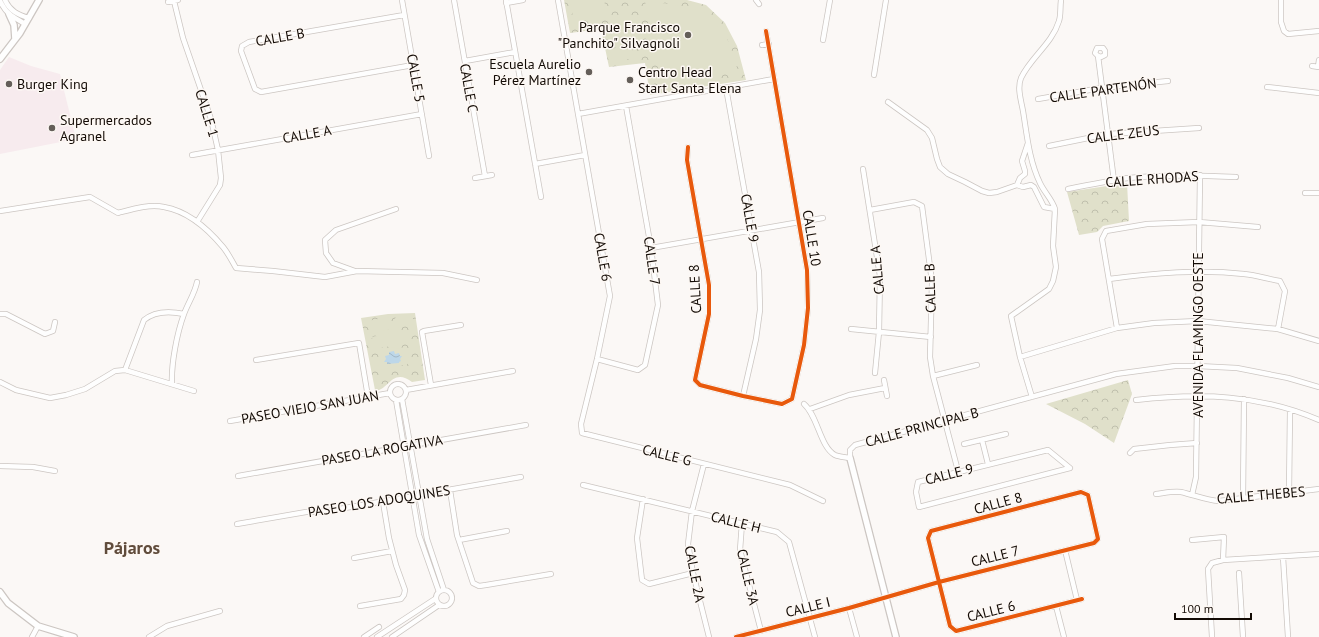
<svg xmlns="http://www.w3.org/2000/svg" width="1319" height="637" viewBox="0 0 1319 637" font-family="'PT Sans',sans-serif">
<defs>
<pattern id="park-crowns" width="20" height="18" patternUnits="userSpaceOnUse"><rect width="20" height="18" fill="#e0e0ca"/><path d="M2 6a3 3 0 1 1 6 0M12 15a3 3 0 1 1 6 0" fill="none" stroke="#bfbfac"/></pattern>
<pattern id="water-waves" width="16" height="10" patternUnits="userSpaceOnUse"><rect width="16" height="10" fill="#bdd7e9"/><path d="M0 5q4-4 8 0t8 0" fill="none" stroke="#a2b7c6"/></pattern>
</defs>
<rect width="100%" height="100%" fill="#fbf8f6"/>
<path fill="#f7ebee" d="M9,57L31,66L60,74L76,139L0,154V70Z"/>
<path fill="url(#park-crowns)" d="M564,0H687L706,5L725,23L737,46L746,80L650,95L645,63L609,67L601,29L570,33Z
M1127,183L1129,221L1103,226L1097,232L1079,235L1067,192Z
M415,313L425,380L412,382C392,366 387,393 375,390L361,318L388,314Z
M1128,380L1132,394L1114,443L1085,424L1046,404Z"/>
<path fill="#e0e0ca" d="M570,0H604L607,15L577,21L573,17Z
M645,1L670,4L703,11L719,28L729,42L738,71L665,82L660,78Z
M635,19L636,31L612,32V20Z
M632,45L634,58L612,62L610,49Z
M412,314L414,324L397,328L395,318Z
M389,317L392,329L370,334L367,321Z
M400,331L403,344L374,349L372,337Z
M395,347L396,349L405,347L406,351H408L409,359L407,360L408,364L381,370V365L378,366L377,359L379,358L378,353L386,351V349Z"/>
<path fill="url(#water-waves)" d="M394,351L395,354L399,353L400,356H402L400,359L401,361L399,362V363L387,364V362H384L386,359L385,356L389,355V352Z"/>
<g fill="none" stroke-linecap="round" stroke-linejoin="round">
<g stroke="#ccc6c2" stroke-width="6">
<path id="minor" d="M5,0C10,11 18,15 29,18
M402,0L429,156
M454,0L485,176
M506,0L541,197
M558,0L610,296L597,359L581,424L582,433L790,485L823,501
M756,0L759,4
M1281,0V22L1284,31L1288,34L1319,31
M0,1C7,15 12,16 25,24
M174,1L183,38L211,119L218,150L221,178L220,185L197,222
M168,2L178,0
M506,3L523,0
M404,15L249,42L242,46L241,51L255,89L261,92L413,65
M823,40L830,0
M762,45L769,44
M1098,56L1101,57L1105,55V51L1103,48H1097L1095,53L1098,56L1114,181
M465,61L515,52
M1312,66L1319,67
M1318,67L1319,60
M874,75L886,0
M1267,87L1319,93
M726,88L759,272L760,310L756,339L743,396
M1038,99L1101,88L1168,81
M888,102L927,130L932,138L937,159L940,167L948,174L965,182L982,191L989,193L997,192L1017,185L1023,187L1031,185L1034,187L1044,207L1055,209
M578,114L774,79
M1049,146L1108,134L1199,128
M688,147L687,160L709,285V314L695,380L700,385L743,396L782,404L792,399L804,345L808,308L807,270L766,31
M192,155L422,114
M535,164L585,155
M863,169L880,276L879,332L875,373
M475,178L492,175
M1017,185L1020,178L1025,174V171L1022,161L1028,143
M1068,189C1088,185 1108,181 1128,178C1164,174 1200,175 1236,177
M1305,193H1319
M870,210L914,202L922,206L932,282L930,357L933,376L958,471
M0,211L90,197L118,213C133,209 149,204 164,207C187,211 208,229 223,247C228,253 232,261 236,268L273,271L325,277L357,271L443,273L477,280
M651,248L823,218
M355,271L333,263L326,253L325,240L336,230L396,209
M1109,279C1154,273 1199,269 1244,274C1256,275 1268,279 1280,281L1285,291L1278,329
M0,314H6L45,334L53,331L55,322
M1117,328L1102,239L1106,231L1147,224L1199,222L1258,227
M851,329L931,337
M1020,357L1117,328L1154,323L1198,321L1278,329L1319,341
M597,359L638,370L645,365L658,305L651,248L626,106
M256,360L359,343L368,397
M125,370L144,320C155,311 170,311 184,314
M933,376L977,365
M884,380L887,396
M0,382L16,390L50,398L66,395L85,389L115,371L125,370L194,391
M390 392a8 8 0 1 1 16 0a8 8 0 1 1-16 0Z
M172,384C171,364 177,333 184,314C188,303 195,293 197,282
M431,385L422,332L424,331L461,325
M406,390L513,371
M1032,397L1020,357L1011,316L1049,289L1053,281L1056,267L1053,246L1055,209C1052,199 1044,192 1040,183C1029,160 1027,135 1023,111C1021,100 1017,88 1021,78C1031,57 1052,44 1059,21C1061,15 1060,7 1061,0
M402,399L427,539L444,590
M396,400L419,535L439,592
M1136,400C1200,393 1259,394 1319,420
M804,404C818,416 820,447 835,455C839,457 846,457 850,458V450L855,445L1116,374L1175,366H1198L1237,368L1288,378L1319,387
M810,409L849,395L885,388
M230,421L390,393
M982,440L988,464
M964,444L1006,434
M1048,450L1070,468L919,507L916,492L918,482Z
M1130,453L1134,449L1170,445L1197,443
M704,464L692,511L688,544L693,573L709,637
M0,466L33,467L55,471
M238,476L526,425
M583,485L777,532L789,542L815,637
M450,490L457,535L473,583L479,586L486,585L551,574
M1289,493L1290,410
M1156,494C1164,493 1173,491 1181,492C1194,495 1206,500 1219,501L1319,489
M1192,495L1196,477L1200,175
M1243,498L1244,399
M643,499L637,538L642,580L649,584L693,573
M742,523L740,550L761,631
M237,524L306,512L328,511L521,477
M459,540L507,531
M1192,540L1224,537L1223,560
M1065,550L1077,600
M1283,557L1288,637
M354,558L392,551
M1239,573L1243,637
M436 598a8 8 0 1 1 16 0a8 8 0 1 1-16 0Z
M360,606L401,599L404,595L405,590L396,565L389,538L383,502
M1056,606L1064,637
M849,608L857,637
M32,637L38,626
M149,637L167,626L220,611
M364,637L379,627
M377,637L435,599
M392,637L439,605
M736,637L849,608L939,582L1094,543L1098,539L1088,495L1081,492L931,531L928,538L950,626L956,631L1082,599
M1212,637L1208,569L1212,563L1223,560L1319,554"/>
</g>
<g stroke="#ccc6c2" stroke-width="8">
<path id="tertiary" d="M9,14L14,25L15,39
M0,59L20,33L39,0
M850,458L896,637
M0,592L8,603L38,626L74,637"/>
</g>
<use href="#minor" stroke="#fefefe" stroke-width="4.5"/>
<use href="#tertiary" stroke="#fefefe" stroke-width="5.5"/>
<g stroke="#fdf8f4" stroke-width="6">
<path id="cycleway" d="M688,147L687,160L709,285V314L695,380L700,385L743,396L782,404L792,399L804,345L808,308L807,270L766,31
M736,637L849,608L939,582L1094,543L1098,539L1088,495L1081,492L931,531L928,538L950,626L956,631L1082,599"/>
</g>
<use href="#cycleway" stroke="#e8590c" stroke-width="4"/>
</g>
<g fill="#645e59" stroke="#fdf8f4" stroke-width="1.5">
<circle cx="688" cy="35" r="4"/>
<circle cx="589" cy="72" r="4"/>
<circle cx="630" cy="80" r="4"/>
<circle cx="9" cy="84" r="4"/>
<circle cx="52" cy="128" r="4"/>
</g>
<g text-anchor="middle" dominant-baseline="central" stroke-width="3" stroke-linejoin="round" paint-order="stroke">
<g font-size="14" fill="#130b05" stroke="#fdf8f4" text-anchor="start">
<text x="680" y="27" text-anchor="end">Parque Francisco<tspan x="680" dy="16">"Panchito" Silvagnoli</tspan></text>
<text x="581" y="64" text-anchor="end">Escuela Aurelio<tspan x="581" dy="16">Pérez Martínez</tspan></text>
<text x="638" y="72">Centro Head<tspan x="638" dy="16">Start Santa Elena</tspan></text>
<text x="17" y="84">Burger King</text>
<text x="60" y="120">Supermercados<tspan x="60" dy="16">Agranel</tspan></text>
</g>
<g font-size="14" fill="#130b05" stroke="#fdf8f4">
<text transform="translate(280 37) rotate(-10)">CALLE B</text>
<text transform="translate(416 78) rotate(80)">CALLE 5</text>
<text transform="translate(469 88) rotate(80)">CALLE C</text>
<text transform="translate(1103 90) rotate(-8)">CALLE PARTENÓN</text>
<text transform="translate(207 113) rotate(73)">CALLE 1</text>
<text transform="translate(307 134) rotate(-10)">CALLE A</text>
<text transform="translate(1123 134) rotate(-7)">CALLE ZEUS</text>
<text transform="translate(1152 179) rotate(-4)">CALLE RHODAS</text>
<text transform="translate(750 218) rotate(80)">CALLE 9</text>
<text transform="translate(812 238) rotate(81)">CALLE 10</text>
<text transform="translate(603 257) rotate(80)">CALLE 6</text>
<text transform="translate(652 261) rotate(82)">CALLE 7</text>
<text transform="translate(877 270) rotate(-95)">CALLE A</text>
<text transform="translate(930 288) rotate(-92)">CALLE B</text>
<text transform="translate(695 289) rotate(-93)">CALLE 8</text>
<text transform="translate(1198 335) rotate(-90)">AVENIDA FLAMINGO OESTE</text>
<text transform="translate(310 407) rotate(-10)">PASEO VIEJO SAN JUAN</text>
<text transform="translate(922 427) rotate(-15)">CALLE PRINCIPAL B</text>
<text transform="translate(382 450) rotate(-10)">PASEO LA ROGATIVA</text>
<text transform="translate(667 455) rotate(14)">CALLE G</text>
<text transform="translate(949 474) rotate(-14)">CALLE 9</text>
<text transform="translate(1261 495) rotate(-5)">CALLE THEBES</text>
<text transform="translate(379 501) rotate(-9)">PASEO LOS ADOQUINES</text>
<text transform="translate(998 503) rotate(-15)">CALLE 8</text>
<text transform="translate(736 522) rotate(14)">CALLE H</text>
<text transform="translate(995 556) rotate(-14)">CALLE 7</text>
<text transform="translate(695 574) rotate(79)">CALLE 2A</text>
<text transform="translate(748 577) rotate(77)">CALLE 3A</text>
<text transform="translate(808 607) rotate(-14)">CALLE I</text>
<text transform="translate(991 611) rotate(-14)">CALLE 6</text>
</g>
<g font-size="18" font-weight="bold" fill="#604c3c" stroke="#fdf8f4">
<text x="132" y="547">Pájaros</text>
</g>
</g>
<path d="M1175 613v6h76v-6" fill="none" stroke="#130b05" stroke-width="2"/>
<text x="1181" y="613" font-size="12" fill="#130b05" stroke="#fdf8f4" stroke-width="3" paint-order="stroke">100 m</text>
</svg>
